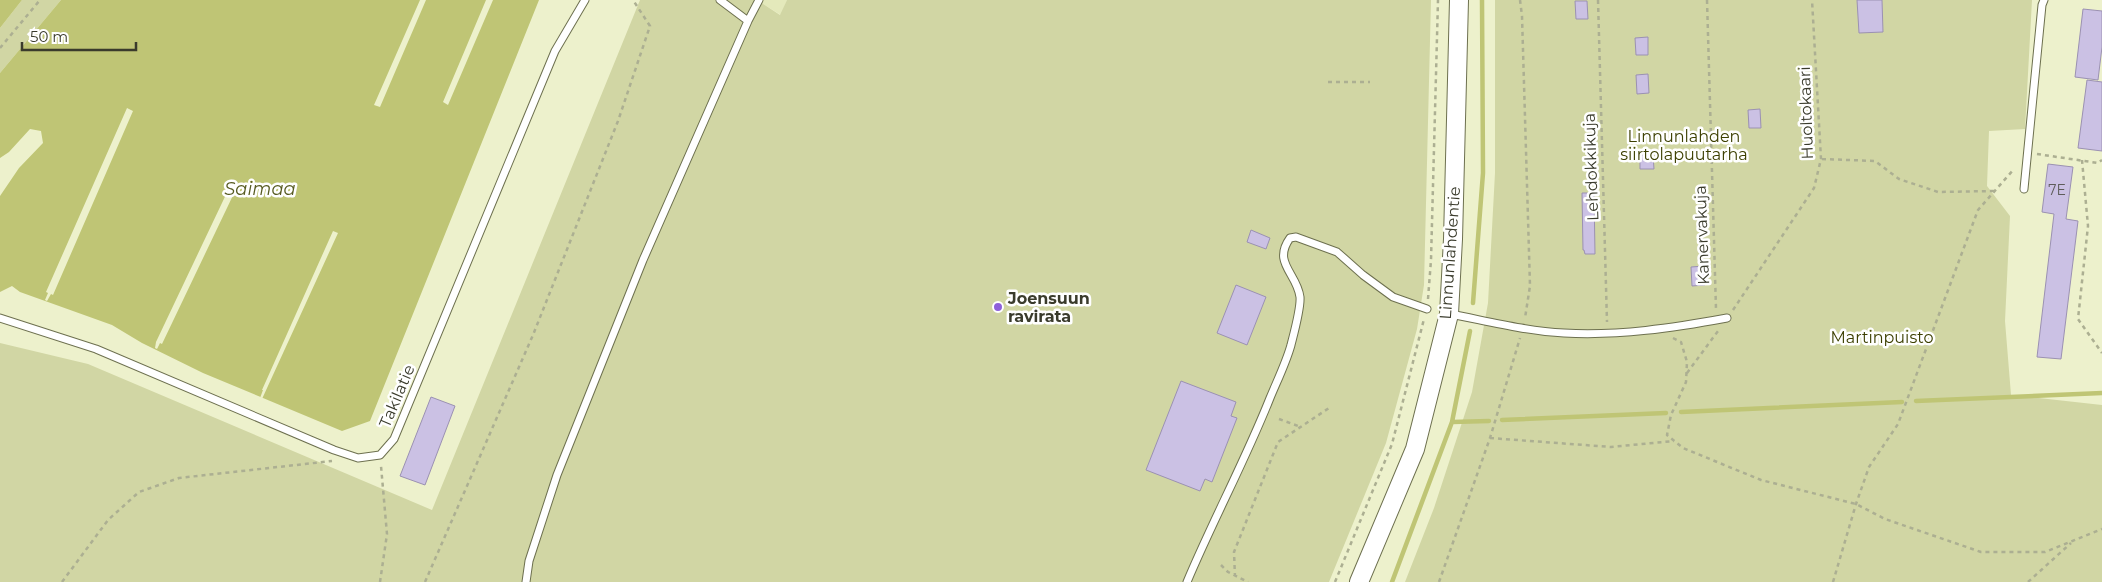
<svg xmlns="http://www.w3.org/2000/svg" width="2102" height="582" viewBox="0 0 2102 582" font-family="Montserrat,sans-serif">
<rect width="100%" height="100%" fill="#edf1cc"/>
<path fill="#e4e9bb" d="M757,0H787L781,15Z"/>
<path fill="#d1d6a4" d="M22,0H61L0,73V28Z
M640,0H757L780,15L787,0H1431L1424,285L1417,329L1386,443L1329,582H0V343L88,364L432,510Z
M1495,0H2032L2025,129L1989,131L1987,186L2010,216L2005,321L2011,395L2102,405V582H1405L1434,508L1472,392L1488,303L1495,173Z"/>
<path fill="#bfc575" d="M0,0H22L0,28Z
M61,0H539L370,421L342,431L203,373L142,343L112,325L20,292L12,286L0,292V196L19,168L43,143L41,131L30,129L9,152L0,158V73Z"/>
<path fill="#edf1cc" d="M420,0H426L380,107L374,105Z
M486,0H493L448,105L443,102Z
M127,108L133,111L53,295L51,294L47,301L45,300L48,293L46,292Z
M231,184L237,187L162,344L160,343L157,349L155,348L156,342Z
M333,231L338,233L262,399L260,398L263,390H262Z"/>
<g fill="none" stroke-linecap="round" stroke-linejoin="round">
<path stroke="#bfc575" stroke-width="4.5" d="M1473,303L1483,173L1482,0
M1470,331L1452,422L1489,421
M1916,401L2102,393
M1681,412L1902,402
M1502,420L1666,413
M1392,582L1452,422"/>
</g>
<path fill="#cbc1e4" stroke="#9b91b2" d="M1857,0H1882L1883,32L1859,33Z
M1575,1H1587L1588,19H1576Z
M2083,9L2102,11V47L2098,80L2075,77Z
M1648,37V55H1636L1635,38Z
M1648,74L1649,93L1637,94L1636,75Z
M2087,80L2102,82V151L2078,148Z
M1760,109L1761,128H1749L1748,110Z
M1640,155H1653L1654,169H1640Z
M2048,164L2073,167L2066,219L2078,221L2061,359L2037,357L2054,214L2042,212Z
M1582,193H1594L1595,254H1585L1584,250H1583Z
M1251,230L1270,238L1266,249L1247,242Z
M1704,266L1705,285L1692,286L1691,267Z
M1236,285L1266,297L1247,345L1217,333Z
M1181,381L1236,402L1231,416L1237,418L1212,482L1205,479L1200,491L1146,470Z
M431,397L455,406L425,485L400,476Z"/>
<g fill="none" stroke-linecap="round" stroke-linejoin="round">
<g stroke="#6d704f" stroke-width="9">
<path id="service" d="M720,0L748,21L759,0
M2024,189L2042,5L2044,0
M1450,314C1487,321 1526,331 1564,333C1619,336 1673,328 1727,318
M0,318L96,349L334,450L358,458L380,455L394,439L555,51L585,0
M526,582L529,561L557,475L643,260L748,21
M1187,582C1213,520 1245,461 1270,398C1277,381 1286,363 1291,345C1294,333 1301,308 1300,297C1297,273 1272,263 1290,238L1296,237L1337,252L1363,275L1393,297L1427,309"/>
</g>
<g stroke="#6d704f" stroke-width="20">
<path id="tertiary" d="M1359,582L1415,449L1449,314L1453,239L1459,0"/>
</g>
<path stroke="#acaf92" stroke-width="2.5" stroke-dasharray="4 4" stroke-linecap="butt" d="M1520,0L1522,16L1530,286L1525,318
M1598,0L1607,322
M1707,0L1716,309
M0,48L40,0
M1328,82H1370
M2037,154L2098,163L2102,160
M1822,159L1875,161L1899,179L1938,192L1995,191
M2082,160L2088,226L2078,319L2102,353
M1428,299L1431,260L1438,0
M1733,310L1814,188L1821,159L1812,0
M1673,338L1681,342L1687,362L1686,382L1671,415L1667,435L1683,448L1761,480L1856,504L1885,519L1981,552H2045L2102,529
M1687,373L1718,331
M1279,419L1301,427
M1490,438L1611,447L1674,441
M1221,565L1228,572L1248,582
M1235,577L1234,552L1278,442L1329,408
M62,582L108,520L139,492L179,478L332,461
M380,582L387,534L381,466
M425,582L533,335L618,121L650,26L633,0
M1335,582L1392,444L1424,319
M1439,582L1490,438L1520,338
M1833,582L1856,504L1869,467L1898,424L1978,210L2014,169
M2028,582L2071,543"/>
<use href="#service" stroke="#fff" stroke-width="7"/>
<use href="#tertiary" stroke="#fff" stroke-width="18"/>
</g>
<circle fill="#8e60da" stroke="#fff" stroke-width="2" cx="998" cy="307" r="5"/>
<g text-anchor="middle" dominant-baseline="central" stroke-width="5" stroke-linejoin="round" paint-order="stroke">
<g font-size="14" fill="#5e5c5a">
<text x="2057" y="190">7E</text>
</g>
<g font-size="16" fill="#3a3b2c" stroke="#fff">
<text transform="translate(1806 113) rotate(-92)">Huoltokaari</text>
<text transform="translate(1591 167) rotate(-92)">Lehdokkikuja</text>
<text transform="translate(1702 235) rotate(-92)">Kanervakuja</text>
<text transform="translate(1450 253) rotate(-86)">Linnunlahdentie</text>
<text transform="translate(397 396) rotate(-67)">Takilatie</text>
</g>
<g font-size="16" fill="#3c3f00" stroke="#fff">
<text x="1684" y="136">Linnunlahden<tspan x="1684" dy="18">siirtolapuutarha</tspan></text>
<text x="1882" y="337">Martinpuisto</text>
</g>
<g font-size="16" font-weight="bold" fill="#3a3b2c" stroke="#fff" text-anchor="start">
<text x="1008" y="298">Joensuun<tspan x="1008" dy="18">ravirata</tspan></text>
</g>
<g font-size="18" font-style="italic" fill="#575b21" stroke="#fff">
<text x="260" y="189">Saimaa</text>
</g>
</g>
<path d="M22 42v8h114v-8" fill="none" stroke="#3a3b2c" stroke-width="2.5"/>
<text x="30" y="42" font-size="15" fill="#3a3b2c" stroke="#ffffff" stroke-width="4" paint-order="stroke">50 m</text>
</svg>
